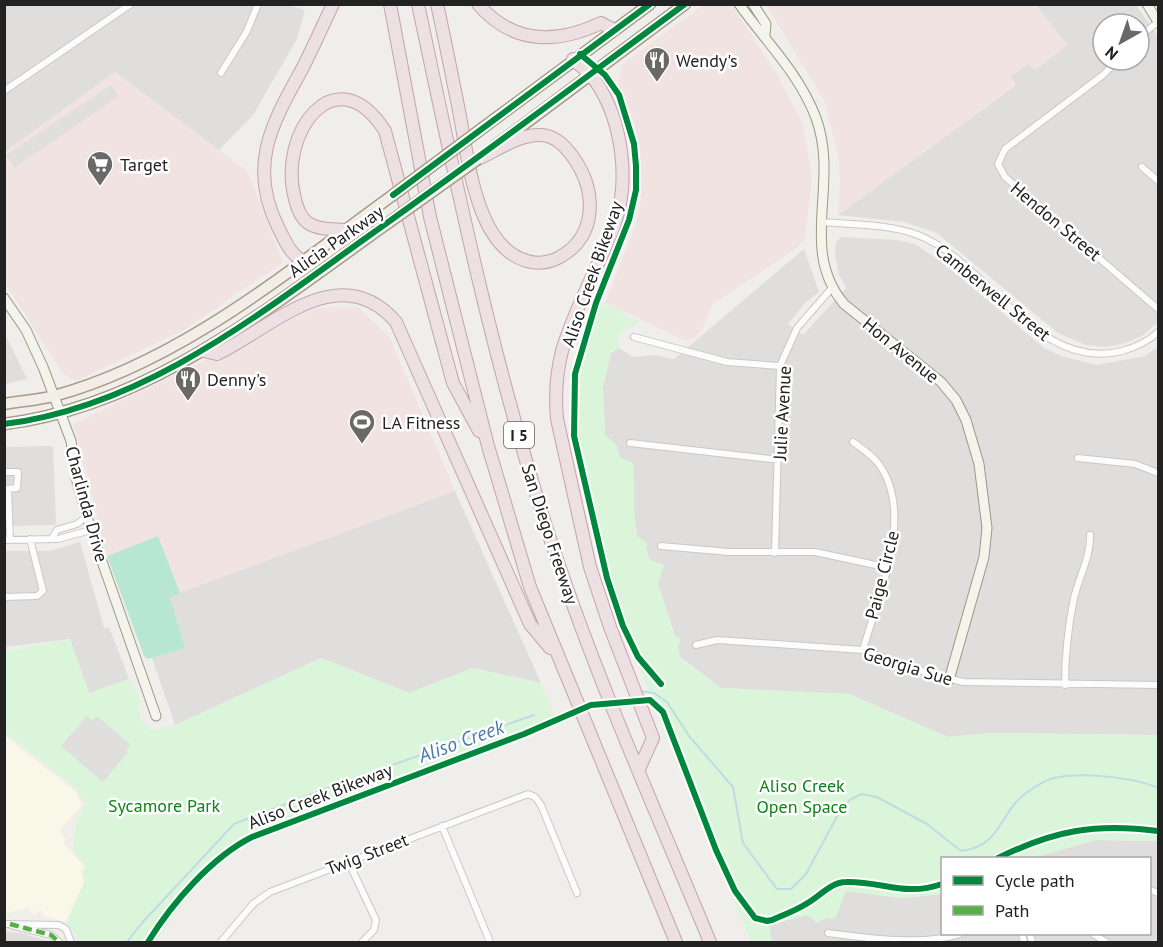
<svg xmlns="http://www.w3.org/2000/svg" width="1163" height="947" viewBox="0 0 1163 947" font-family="'PT Sans',sans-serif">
<rect width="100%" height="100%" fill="#f0eeeb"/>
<path fill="#dfdedc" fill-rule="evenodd" d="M284,4L305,10L297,39L253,115L219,150L115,72L5,152V5Z
M1036,5H1136L1158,36V322L1142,336L1126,343L1106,347L1086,345L1058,333L937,233L904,222L838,215L1016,85L1010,77L1029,63L1035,70L1067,45ZM1103,24H1139V60H1103Z
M841,237L897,240L915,244L943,263L1044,348L1061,356L1097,365L1145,356L1158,347V735L991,733L948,737L849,694L721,688L679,656L678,645L658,584L663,565L650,561L646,548L637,536L628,462L621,458L605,436L603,387L611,353L619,348L633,357L654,355L674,359L804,249L819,292L805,303L788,324L803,335L846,288L839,275L835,255L836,242Z
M4,332L27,379L5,384H4Z
M53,446L56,525L5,526L4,447Z
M455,491L541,683L473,668L409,693L321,658L175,725L152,658L185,648L170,596Z
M80,542L104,628L109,627L129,679L89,693L70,639L5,647L4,551H50Z
M1095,840L1158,841V942H772L768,925L807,915L821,920L829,917L846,891L902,898L942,894V934H1150V858H1033Z
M5,932L21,933L52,942H5Z"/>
<path fill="#f1e3e1" d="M703,5H732L777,74L803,125L812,178L805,239L798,247L712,305L703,328L696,337L686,341L605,303L633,232L640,207L642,179L636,131L629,108L617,86L623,64Z
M766,5H1036L1067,45L1034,70L1028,63L1010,77L1016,84L838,215L840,181L838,153L824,100Z
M115,72L248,172L283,262L184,330L76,381L63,374L5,283L4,152Z
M358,307L390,338L455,491L180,593L158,536L107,556L73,424L315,308Z"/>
<path fill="#f8f7e8" d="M4,735L76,792L82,805L59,831L66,839L63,843L85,867L81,871L84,883L66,922L45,917L41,910L34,915L27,908L5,914Z"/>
<path fill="#daf5da" d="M595,299L638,321L637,325C623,327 615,334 619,348L611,353L603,387L605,435L616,444L621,458L633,463C636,489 632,511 637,536L647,543L646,552L650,560L664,565L658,584L673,634L681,639L677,649L683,661L721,688L849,694L948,737L991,733L1158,735V841L1095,840L1033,858H942V894L902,898L846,891L835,919L824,918L817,923L807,915L769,925L772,942H751L602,576L573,452L570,419L573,373L585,327Z
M70,639L89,693L129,679L139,698L140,720L151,730L175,725L321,658L409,693L473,668L541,683L556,721L292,821L215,862L155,942H76L77,938L67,922L85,880L82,871L86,867L73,851L77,818L87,804L71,784L5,732L4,652Z"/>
<path fill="#b7e6d2" d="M158,536L180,593L170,597L185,648L148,659L144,656L107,556Z"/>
<path fill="#e0dfde" d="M111,85L119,96L14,168L6,155Z
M87,716L93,721L97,716L131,745L126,750L128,752L103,782L61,746Z"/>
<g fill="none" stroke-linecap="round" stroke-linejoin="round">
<path stroke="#bfdbe3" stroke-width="2" d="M640,691L654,693L667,702L689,736L733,787L743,843L777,889H791L806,874L840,811L850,800L861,794L877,797L927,824L961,851C996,846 997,825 1016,802C1023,794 1044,780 1054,778C1081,772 1134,777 1158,788
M127,942L141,924L234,824L338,784L534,715"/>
<g stroke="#c9c8c7" stroke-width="8">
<path id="street" d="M1139,37L1158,22
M1118,60L1103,75L1005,149L998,164L1005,177L1158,309
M221,73L247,31L258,4
M4,91L131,4
M1142,167L1158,181
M823,222C854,225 889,224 918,235C988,262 1037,373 1122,351C1136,347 1148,342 1158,332
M634,337L727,362L780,366
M853,442C861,448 871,454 878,463C916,513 878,596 863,650
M630,443L779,460
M1078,458L1135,464L1158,473
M4,472H18L17,488L5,489
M8,489L10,540
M52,538L57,530L77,524L87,516
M4,540L58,539L91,530
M661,546L729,552H815L885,567
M775,553L780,366L797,328L831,289
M4,597L37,596L43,591L30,539
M696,645L717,640L863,650L927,673L963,682L1158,685
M1065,685C1065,655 1068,627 1074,598C1079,577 1091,556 1090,535
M442,826L490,942
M348,861L376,920L374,930L362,942
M1150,890L1158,893
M4,924L59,925L66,929L71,942
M11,925L51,935L59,942
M828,933C866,938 923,946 960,934
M1022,934L1024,942
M1030,934L1032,942
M1093,934L1106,942
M221,942L253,904L270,892L528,794L535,797L541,805L577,893"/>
</g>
<g stroke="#999a82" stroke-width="11">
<path id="secondary" d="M739,4C766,42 799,73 816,118C840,184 798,249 844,304L941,382L956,400L966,420L979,464L987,528L984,557L949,680
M753,4L766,24L765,35
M1147,4L1158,22
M4,298L26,330L43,367L71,441L76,478L91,530L156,716"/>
</g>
<g stroke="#a79c86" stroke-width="13">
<path id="primary" d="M484,127L650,4
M495,146L685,4
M4,404C21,401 38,400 54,396C182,361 288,271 393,195
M4,424C155,405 278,300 398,216"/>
</g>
<g stroke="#c5a2ac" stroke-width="14">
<path id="highway" d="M390,4L430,217L488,446L530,587L676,942
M418,4C455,179 491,353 545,523C591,667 653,804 710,942
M437,4C445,40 452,76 459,111C468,155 475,247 527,261C537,264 548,263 558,258C598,237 597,191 573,157C565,146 556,136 541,135C520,134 497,150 478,159
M478,4C513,45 557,44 601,23L614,30
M573,59C580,66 590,73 596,82C622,120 630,180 615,223C599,267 575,306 562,351C556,374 555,396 557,419L590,567L610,627L653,738L639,769
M344,230C332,229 319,230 308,223C301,218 297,208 295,199C277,133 336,54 385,131L453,383L479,431
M302,261C289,252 285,241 278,227C248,167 271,125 301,71C312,50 322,27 333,4
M204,351L217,354C273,327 340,257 396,322L530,624L550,648"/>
</g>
<use href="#street" stroke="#fdfcfc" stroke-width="6"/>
<use href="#secondary" stroke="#f4f4ed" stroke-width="9"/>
<use href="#primary" stroke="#f3ede7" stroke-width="10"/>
<use href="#highway" stroke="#ece0e2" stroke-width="12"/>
<g stroke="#a79c86" stroke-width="13" stroke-linecap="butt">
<path id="primary-bridge" d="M393,195L484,127
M398,216L478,159"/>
</g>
<use href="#primary-bridge" stroke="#f3ede7" stroke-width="10"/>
<path stroke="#55b145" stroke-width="4.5" stroke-dasharray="9 4.5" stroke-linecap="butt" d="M10,924L51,935L59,942"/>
<g stroke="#fff" stroke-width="10">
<path id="cycleway" d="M580,54L605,75L619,95L634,144L636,166V190L629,220L596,303L575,374L574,436L607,578L623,626L638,657L661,684
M393,195L650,4
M4,424C142,407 254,318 363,240C472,163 578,83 685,4
M998,858C1055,830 1096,823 1158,831
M148,942C172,903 212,857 252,837L524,734L591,705L650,700L663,712L716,850L735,891L755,918L767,921L772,920C783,915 795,911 806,904C819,897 831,882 846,882C882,881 905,897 942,884"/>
</g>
<use href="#cycleway" stroke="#00873e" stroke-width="6"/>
</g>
<defs>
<g id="restaurant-pin" transform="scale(1.35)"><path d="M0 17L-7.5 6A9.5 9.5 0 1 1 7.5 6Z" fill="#6a6968" stroke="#fff"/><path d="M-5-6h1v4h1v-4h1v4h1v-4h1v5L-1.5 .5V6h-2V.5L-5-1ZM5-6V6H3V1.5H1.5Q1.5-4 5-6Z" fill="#fff"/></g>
<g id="supermarket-pin" transform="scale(1.35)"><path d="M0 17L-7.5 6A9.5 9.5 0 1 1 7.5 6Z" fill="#6a6968" stroke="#fff"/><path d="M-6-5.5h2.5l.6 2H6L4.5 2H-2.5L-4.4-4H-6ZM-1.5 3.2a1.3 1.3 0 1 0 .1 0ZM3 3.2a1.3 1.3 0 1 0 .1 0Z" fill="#fff"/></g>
<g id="stadium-pin" transform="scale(1.35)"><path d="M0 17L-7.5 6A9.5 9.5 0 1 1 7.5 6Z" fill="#6a6968" stroke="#fff"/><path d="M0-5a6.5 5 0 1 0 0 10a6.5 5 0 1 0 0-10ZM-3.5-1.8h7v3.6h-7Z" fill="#fff"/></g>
</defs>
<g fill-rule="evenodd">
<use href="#restaurant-pin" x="657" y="60"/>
<use href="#supermarket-pin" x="100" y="164"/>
<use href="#restaurant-pin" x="188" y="379"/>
<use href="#stadium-pin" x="362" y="422"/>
</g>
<g text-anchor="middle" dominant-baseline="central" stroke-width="5" stroke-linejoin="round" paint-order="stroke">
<rect fill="#fff" stroke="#646464" stroke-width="1.5" x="504" y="422" width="30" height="26" rx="4.5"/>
<g font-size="16" font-weight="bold" fill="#222">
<text x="519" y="435">I 5</text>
</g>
<g font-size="18" fill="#222" stroke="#fff" text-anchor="start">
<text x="676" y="60">Wendy's</text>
<text x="120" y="164">Target</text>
<text x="207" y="379">Denny's</text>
<text x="382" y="422">LA Fitness</text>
</g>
<g font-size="18" fill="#222" stroke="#fff">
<text transform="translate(1056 221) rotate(40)">Hendon Street</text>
<text transform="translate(336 241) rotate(-35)">Alicia Parkway</text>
<text transform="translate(592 274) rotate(-71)">Aliso Creek Bikeway</text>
<text transform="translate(993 292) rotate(39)">Camberwell Street</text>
<text transform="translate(901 350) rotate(39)">Hon Avenue</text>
<text transform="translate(782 413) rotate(-87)">Julie Avenue</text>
<text transform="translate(87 504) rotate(75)">Charlinda Drive</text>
<text transform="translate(550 534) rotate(72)">San Diego Freeway</text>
<text transform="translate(882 575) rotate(-76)">Paige Circle</text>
<text transform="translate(908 666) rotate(17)">Georgia Sue</text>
<text transform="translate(320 796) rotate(-21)">Aliso Creek Bikeway</text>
<text transform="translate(367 854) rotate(-21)">Twig Street</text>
</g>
<g font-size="18" fill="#0c8416" stroke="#fff">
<text x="802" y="785">Aliso Creek<tspan x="802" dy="21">Open Space</tspan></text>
<text x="164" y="805">Sycamore Park</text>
</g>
<g font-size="20" font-style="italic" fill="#4a7aab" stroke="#fff">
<text transform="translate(461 741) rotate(-20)">Aliso Creek</text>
</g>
</g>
<rect width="1163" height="947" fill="none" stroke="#222222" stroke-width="12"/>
<rect x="941" y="857" width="210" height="78" fill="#ffffff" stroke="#a7a7a7" stroke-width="1.5"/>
<rect x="953" y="876" width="30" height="9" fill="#00873e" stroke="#a7a7a7" stroke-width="1.5"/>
<text x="995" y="887" font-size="18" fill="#222222">Cycle path</text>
<rect x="953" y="906" width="30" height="9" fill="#55b145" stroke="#a7a7a7" stroke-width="1.5"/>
<text x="995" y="917" font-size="18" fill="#222222">Path</text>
<g transform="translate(1121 42) rotate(220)"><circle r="28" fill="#ffffff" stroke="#a7a7a7" stroke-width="1.5"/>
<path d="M0-4.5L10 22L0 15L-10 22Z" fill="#6a6968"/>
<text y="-9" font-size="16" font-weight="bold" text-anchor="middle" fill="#222222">N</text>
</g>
</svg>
